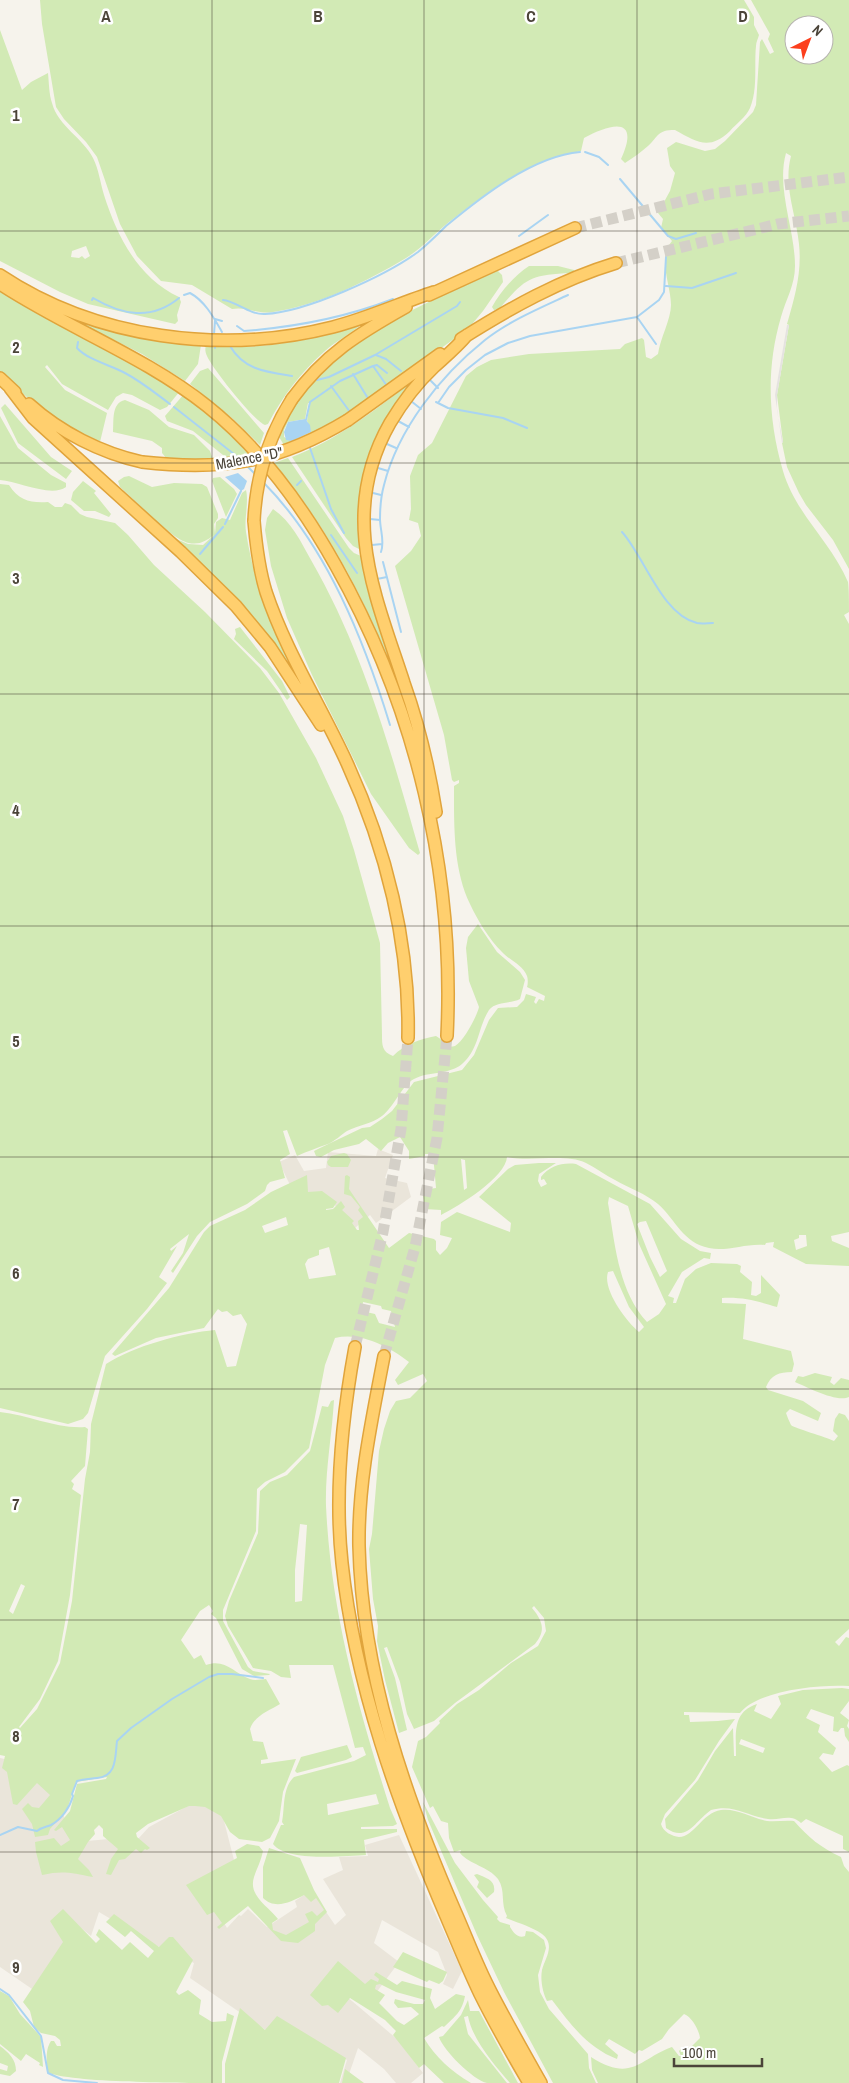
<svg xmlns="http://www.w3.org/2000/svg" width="849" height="2083" viewBox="0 0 849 2083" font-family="'Archivo Narrow',sans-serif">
<rect width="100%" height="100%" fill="#f6f3ec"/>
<path fill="#eae5da" d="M378,1149L393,1155L385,1178L407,1183L411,1197L376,1223L370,1215L355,1228L325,1194L308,1195L290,1185L279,1162L295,1155L304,1171L326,1168L328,1152L376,1156Z
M0,1758L9,1760L53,1793L76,1842L109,1839L126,1852L149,1827L197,1801L222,1813L235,1864L217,1911L227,1928L239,1915L241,1916L248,1909L267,1927L297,1907L295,1901L311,1890L335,1925L346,1915L323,1879L343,1870L339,1857L368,1856L365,1845L399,1835L462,1971L453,1989L443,1984L447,1975L438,1952L382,1920L374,1943L399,1962L376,1993L346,1996L397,2039L423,2073L411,2083H396L384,2069L358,2048L346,2083H340L347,2060L280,2020L267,2031L190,1978L194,1963L153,1944L99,1912L91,1936L64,1914L66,1943L35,1991L0,1967Z"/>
<path fill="#d2eab5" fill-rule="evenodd" d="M40,0H744L754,17V25L759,35C758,39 756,42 756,46C754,65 758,89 750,108C746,117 736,124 730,131C709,151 697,142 675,130C657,130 659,136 648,146C641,152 633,158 625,163L621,159C641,115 610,124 584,138L581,151C526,161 492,189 449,222C434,234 422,248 406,258C366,282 319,305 273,312C259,315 246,306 232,309L192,285L161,281L137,256L120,224L97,157L86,142L64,119L56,107L42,24Z
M751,0H849V569L833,540L806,505L799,493L787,467L782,443L783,442L777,395L789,325L787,324C795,297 802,272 799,244C796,214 783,186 791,156L786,153C776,189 795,229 795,266C795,285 786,299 781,317C766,368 768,420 783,471C795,513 831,542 848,582C849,589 849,603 849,612L844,615L849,624V1232L831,1236L832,1241L849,1248V1266L806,1264L773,1247L774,1242L766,1243L765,1245C746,1243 727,1252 709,1248C683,1243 676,1220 658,1204C646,1194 629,1188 615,1180C605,1175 596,1168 586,1163C565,1153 533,1162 507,1157C506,1177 459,1206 441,1215V1210L425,1209L423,1195L429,1189L436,1188L433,1154H425V1156L409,1159V1151L400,1137L388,1143L381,1151L366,1139L359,1144L334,1150L321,1157L316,1156L314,1151L320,1148L362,1128L370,1127L382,1119L392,1111L414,1082L462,1070L474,1055L489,1020L498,1008L517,1007L524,1000L526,994L536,997L534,1002L536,1004L539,999L544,1001L545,996L527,987C528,984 528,979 527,976C523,965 509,960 502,952C489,939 478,921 470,904C453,869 454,825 454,786L459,783V780L454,782L452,780L444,735L395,566L411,551L421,536L418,523L409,520L411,509L410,476L418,455L432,443L466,376L477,367L491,360L529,354L620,349L625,344L642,338L644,340L646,357L651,359L658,354C660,339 671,319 671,305C671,285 657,258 672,241L661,228L663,219L658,213L670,191L675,173L670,166L667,148L676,142L705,151L715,149L725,141L753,112L756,105L760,42L762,39L770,54L774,52L768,39L770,34ZM794,25H824V55H794ZM461,1159L465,1160L467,1188L464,1190ZM799,1235H806L807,1246L796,1250L794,1240L799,1238Z
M0,30L22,90L31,82L48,73C49,83 49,94 52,103C58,126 83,138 93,158C99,170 100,182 104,195C117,236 138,278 179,297L181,302L177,315L178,321L175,324L88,304L60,292L0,261ZM86,246L90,256L85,259L82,256L79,258L71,257L72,251Z
M529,266H558L574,270V272L571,273C529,275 526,278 499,309L494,310L492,307C500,292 515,275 529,266Z
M494,270H497L502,275L503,282L483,311L468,329L367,401L319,431L285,447L278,435L288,414L306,387L331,360L392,320ZM308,403H310L307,421L311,432L292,441L284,437V430L288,422L305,419Z
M0,289L180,391L167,407L160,410L132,395L123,393L116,397L108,410L62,384L47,365L45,367L65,390L107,413L100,442C61,427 28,401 0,371Z
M68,317L201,345L198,364L185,381L142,354Z
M362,324C352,333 336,341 325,351C301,372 282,397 268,424L265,425C254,421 212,368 207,356C205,352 205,349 206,345C259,352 312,339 362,324Z
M208,368L264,433L260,445L233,419L190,384L200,371Z
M406,386L408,387L394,408L359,530L361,550L353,546L346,538L292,457C336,440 370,414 406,386Z
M184,394L194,401L254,455L228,459L193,431L167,421L165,416Z
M125,400L149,410L169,427L194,435L210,451L213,460L167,459L162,453V448L152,441L113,432C114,421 111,403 125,400Z
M5,404L51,457L72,471L66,479L18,443L1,408Z
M0,416L18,448L51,475L66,483V487C51,498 18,481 0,480Z
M288,458L349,548L354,553L361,556L371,599L401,690C370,609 330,530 274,463Z
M129,476L152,487L174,483L202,484L207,487L218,514V518L214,524L215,534L216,522L222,518L230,520L242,493L246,490C249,502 244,519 246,532C253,577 267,617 288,658V663L242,605L174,538L188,544L203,545L214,535C206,541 200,545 189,543C172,540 135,500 120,487L118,481L124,477Z
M220,477L234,489L237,494L226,517L212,481L213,478Z
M83,481L96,491L94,493L111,514L109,517L95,511H84L71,500L73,492Z
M0,484L9,485C19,501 31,503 48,502L55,507H62L65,503L71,505L80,514L87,517L115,523L128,535L154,565L205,612L260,668L279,693L316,758L343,816L354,850L380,943L382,1035C382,1045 382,1052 393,1056C405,1044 420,1039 436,1036L442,1040L446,1047C449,1046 452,1047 455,1046C464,1041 477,1016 479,1007L469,981L466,948L468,937L478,924L497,952L520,972L525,980L520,999C511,1004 496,1001 489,1010C478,1027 479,1050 462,1064C449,1075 429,1071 414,1079C402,1085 394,1107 382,1116C371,1124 359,1125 347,1131C341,1135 335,1141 328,1144C317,1148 308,1151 297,1156L287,1130L283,1131L290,1154L280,1160L285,1178L270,1182L267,1185L265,1191L247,1204L210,1222L197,1236L173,1273L171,1271L183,1253L189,1234L170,1249L171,1251L177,1246L159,1277L167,1283L147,1309L105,1356L88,1413L83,1419L68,1424L0,1408Z
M273,509C291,521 301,542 311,560C364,652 391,752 420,853L418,855L409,848L371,794L312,675L287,618L271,566L265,530L267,518Z
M240,627L282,681L290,697L287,700L267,671L234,639L236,634L235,629Z
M344,1153L347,1154L351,1160L348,1167H331L328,1165L327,1162L331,1156Z
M539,1163H556L539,1174L538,1181L541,1187L547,1184L544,1179L541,1180V1177C549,1166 563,1162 576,1164L650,1204L681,1239L700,1251L711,1253L710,1259L704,1258L682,1272L668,1296L674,1298L673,1303H676L685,1279L696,1269L711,1263L737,1264L741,1266L740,1272L752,1282L751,1295L756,1296L761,1293V1275L780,1295L777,1307C757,1301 744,1297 722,1298V1303L746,1304L743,1339L791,1351L794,1364L792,1372C779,1372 771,1375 766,1387L768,1390L803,1401L821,1413L818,1421L790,1409L786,1413C787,1416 789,1421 791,1425C794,1428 826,1437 834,1441L838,1436L833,1431L835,1419L839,1413L845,1415L849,1421V1629L835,1642L839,1646L846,1637L849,1638V1686C821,1684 758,1690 740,1713L684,1712V1715H689L690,1722L718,1721L735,1719L719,1741L695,1780L665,1814L661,1824C663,1832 672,1836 679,1837C694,1837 702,1813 721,1810C737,1808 751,1818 767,1821C776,1822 785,1820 794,1821C808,1837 821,1848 841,1857L844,1866L849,1872V2083H598L592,2070L591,2057C632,2083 639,2059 672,2047L679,2056H681L679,2051L682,2048L691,2047L700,2038C699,2030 692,2017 684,2014L669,2029L662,2039L642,2051L639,2050L635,2054L609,2039L605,2044L618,2055L617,2059C588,2048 570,2024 552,2000L547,2001C543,1993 540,1980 542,1970C545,1958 556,1945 542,1934C532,1927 518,1923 506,1918L507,1916C500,1903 506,1891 498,1879C488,1866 470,1865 460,1853L461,1850L454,1852L449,1838L448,1823L441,1821L433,1806L430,1808L412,1767L418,1741L426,1737L440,1723L439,1721L457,1704L479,1690L511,1663L538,1646L546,1631L544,1618L534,1606L532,1608C543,1621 546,1631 535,1644L455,1703L434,1721L414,1729L407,1714L400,1682L387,1647L384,1648L395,1678L407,1730L399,1733L385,1680L377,1641L378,1626L373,1599L369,1549L372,1534L379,1451L384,1429L390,1411L396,1401L410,1398L427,1381L423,1374L398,1385L395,1380L409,1362C388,1346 361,1332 335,1338L325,1365L309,1448L285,1472L265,1482L257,1489L256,1531L223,1610V1621L248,1667L253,1671L270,1674L269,1675L254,1676L242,1669L216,1618L211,1614L213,1611L209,1605L200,1611L181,1640L194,1659L201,1655L206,1665C225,1658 234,1673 250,1679C255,1681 261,1679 266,1679L280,1704C269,1711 255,1715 250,1729L253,1741L263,1742L268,1759L261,1760V1764L296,1759L283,1792L279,1821L270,1838L262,1842L239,1839L230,1832L221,1816L205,1807L195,1806H189L148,1824L136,1833L137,1837L150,1848L147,1850L145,1849L141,1853L136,1849L125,1859L119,1860L111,1875L106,1874L111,1859L118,1849L103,1836V1829L99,1825L94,1830L95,1834L88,1842L78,1859L89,1870L93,1877C72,1873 63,1870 42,1875L36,1852L35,1842L54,1838L61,1846L70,1840L62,1827L56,1831L54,1830L70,1811L77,1784L106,1779L107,1777L76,1782L67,1810L50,1829L48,1835L35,1837L32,1824L22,1809L28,1803L32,1807L39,1808L50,1795L37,1783L17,1805L13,1804L7,1772L2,1768L5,1756L0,1755V1412C29,1415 56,1429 85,1427L88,1429L85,1466L71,1481L74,1484L72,1489L81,1495L70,1595L58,1661L40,1699L19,1727L20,1728L37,1709L60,1663L72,1601L85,1479L90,1452L91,1424L106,1364C134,1346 182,1333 215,1330L227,1367L236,1366L247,1324L241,1314L233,1316L227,1311L222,1312L218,1309L204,1328L156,1338L115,1356L112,1354L169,1288L204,1232L210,1226L245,1210L271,1192L307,1175L308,1192L322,1191L337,1202L333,1208L326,1209V1210L333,1209L341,1201L345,1207L342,1210L354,1221L352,1223L357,1230H359L358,1221L363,1217L358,1210L360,1207L351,1196L344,1194L345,1176L347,1175L350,1177L349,1189L389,1248L409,1233L434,1239L436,1241V1250L440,1255L447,1248L452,1238L440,1235L441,1222L457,1212L510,1232L511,1223L479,1197L508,1169L515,1165ZM609,1197L628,1206L639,1244L666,1304L659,1314L647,1322C618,1291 615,1243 608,1203ZM286,1217L288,1225L265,1233L262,1226ZM640,1222L646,1221L667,1271L660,1277L650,1257L637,1224ZM329,1247L336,1275L309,1279L305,1264L308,1259L319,1255V1250ZM613,1271L629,1307L644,1327L639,1332C626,1321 602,1289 608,1272ZM363,1302L381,1306L382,1309L391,1311L395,1327L379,1323L375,1314L362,1311ZM21,1584L25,1586L13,1614L9,1611Z
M815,1373L832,1377L830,1382L834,1385L841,1378L849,1380V1397C837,1403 807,1387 795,1382L798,1376L803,1377Z
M334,1400C332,1435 325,1471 326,1506C331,1613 358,1707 390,1808L397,1824L393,1826L361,1827V1829H397V1832L364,1840L366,1855C345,1856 286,1862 273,1844L281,1825H284L282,1822C285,1808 282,1788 294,1777L354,1761L366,1755L363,1747L355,1748L333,1665H289L291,1678L281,1677L271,1671L253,1668L228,1626L225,1616L229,1601L258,1533L260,1491L270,1482L287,1475L310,1451L322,1406L328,1407L331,1401ZM300,1524L307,1525L302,1601L295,1602V1570ZM376,1794L379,1804L328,1815L327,1804Z
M842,1688L849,1689V1701L840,1713L849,1720L847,1726L849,1729V1742L845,1736L844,1728H841L838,1732L833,1731L834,1717L811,1709L806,1718L820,1725L818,1732L836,1748L833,1755L823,1753L819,1758L832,1772L847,1765L849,1766V1852L843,1849V1836L806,1819L801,1823C790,1813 780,1821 768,1819C746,1816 735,1804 711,1810C695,1821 687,1843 666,1828L665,1819L698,1780L715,1751L733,1728L734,1756H736C736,1734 732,1712 757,1704L754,1711L771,1719L781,1704L778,1696L803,1690ZM741,1739L765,1748L763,1753L739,1744Z
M347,1745L352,1757L346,1760L297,1773L295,1771L301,1757Z
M423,1802L455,1863L483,1900L498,1917L497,1919L500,1922L510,1925V1927C513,1932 518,1939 525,1936L526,1931L533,1932L544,1940L546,1948L538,1975L540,1992L549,2009L588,2054L589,2068L596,2083H553L504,1992L477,1935L428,1820Z
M247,1844L259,1846L263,1851C261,1861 257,1868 254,1877C248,1896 268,1906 278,1919L272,1923L273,1930L286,1935L309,1922L305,1914L312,1911L317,1916L324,1910L316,1898L311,1902L304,1895C291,1902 275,1910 263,1898V1867L269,1848L300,1858L314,1890L327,1912L315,1924V1931L298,1943L281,1941L248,1906L219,1929L217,1927L222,1923L214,1912L207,1915L186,1885L237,1858L235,1851Z
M477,1874C486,1878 496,1880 494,1892L487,1898L477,1887L479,1882L474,1875Z
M63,1909L96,1943L100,1939L96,1935L99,1929L122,1950L130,1942L148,1958L154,1951L131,1931L125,1937L106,1922L114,1914L159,1947L169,1937H173L193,1960L176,1992L179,1995L188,1990L201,2000L199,2014L212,2022L226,2021L227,2013L234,2016L222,2062V2083C188,2083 68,2083 47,2072C47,2061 45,2050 51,2041H54L57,2046H61L60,2040L55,2036L41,2033L34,2027L30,2011L23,2002L63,1942L50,1921Z
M403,1952L447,1972L443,1981L439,1984L429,1980L427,1982L393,1967Z
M338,1961L365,1984L371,1979L378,1982L379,1979L374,1975L376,1972L397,1985L402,1981L432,1989L430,1998L435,2009L456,1994L465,1996C462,2012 455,2016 444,2027L442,2026L424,2038C436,2058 451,2071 471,2083H444L424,2064L419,2068L393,2035L396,2031L385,2020L350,1998L338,2013L328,2005L322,2006L310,1995ZM380,1984L396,1992L425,2000L423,2004H414L395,1999L394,2003L398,2008L411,2007L419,2014L418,2015L404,2025L397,2021L379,2003L385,1995L375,1989L376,1985Z
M0,1991L9,1996L20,2014L41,2037L43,2067L39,2065L40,2063L26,2054L21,2061L0,2044Z
M468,2000L470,2011H479L518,2083H510C495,2066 472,2039 468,2016L464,2017L468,2034L507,2083C501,2083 493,2083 487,2083C473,2080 443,2050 439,2037L443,2036L461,2015Z
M240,2008L265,2030L277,2016L346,2058L339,2083H225V2064Z
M0,2046C9,2053 16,2059 16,2071L10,2076L0,2074V2069L7,2071L8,2066L0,2063Z
M345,2069L364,2083H342Z"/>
<path fill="#e5e3e0" d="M787,325H789L777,395V411L783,442L782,443L775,395Z"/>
<path fill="#a9d4f2" d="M305,419L310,425L311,432L292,441L286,440L284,432L288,422Z
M238,473L247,481L244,489L241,491L225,477Z"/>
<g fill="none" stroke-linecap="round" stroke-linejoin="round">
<path stroke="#a9d4f2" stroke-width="2" d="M585,152L599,157L608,165
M620,179L668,236L676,239L696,233
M519,236L548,215
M666,286L692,288L736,273
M184,295L190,293C205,301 214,318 222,332
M92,300L93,298C122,315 151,321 179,298
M223,300C236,301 249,315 265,314C306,312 385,276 418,252C428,244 437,235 446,226C481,197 533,156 580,152
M637,317L656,344
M215,319L222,321
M237,326L244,331C296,327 344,318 393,299
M214,334L215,321
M78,342L77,348C88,360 110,365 125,373C142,382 155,393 170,404
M215,345V348
M230,346C244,370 266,372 292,376
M376,355L386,359L401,371
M373,366L387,386
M353,374L369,400
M429,379L438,388
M317,380L329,377L375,355L457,306L460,302
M331,386L350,412
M411,401L421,409
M436,402L448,408L503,418L527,428
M438,403L449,387L466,370L485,355L508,343L530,336L637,317L659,300L664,292L666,257
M174,407L239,458
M306,420L310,402L340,381L373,366L377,365L387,373
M398,421L409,427
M387,444L396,448
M309,445L331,509L344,533
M246,465L255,474
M378,468L388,471
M264,483C327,547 364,640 390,725
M297,485L301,481
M373,493L381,495
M370,519L380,520
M225,524L241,491
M622,532C644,556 662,615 697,623C702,624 708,623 713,623
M331,535L357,573
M372,545L382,544
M381,552C385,541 380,530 380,519C380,507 381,496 384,485C398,429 440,376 485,340C509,321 540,308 568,295
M200,554L223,527
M383,562L401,632
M377,579L387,577
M0,1835L18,1827L37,1831C42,1827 46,1827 51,1825C62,1819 70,1807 73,1796L72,1794L77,1781C84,1779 90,1779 97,1778C117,1776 115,1758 117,1741L131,1728L172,1699L209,1677L218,1674H232L263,1678
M0,1989L9,1995L41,2036L48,2073L63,2080L97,2083"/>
<path stroke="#d4d0c8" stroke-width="11" stroke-dasharray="11 5.5" stroke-linecap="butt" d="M575,228L711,194L849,177
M616,263L778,224L849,216
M355,1347L383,1232L401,1129L408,1038
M384,1356L415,1247L437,1138L447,1036"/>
<g stroke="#e0a43c" stroke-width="14">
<path id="highway" d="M0,275C96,339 223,355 333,327C368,318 400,303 434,292
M0,284C67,328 144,356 207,406C261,449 302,505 336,566C416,708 455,873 447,1036
M429,295L575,228
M461,339C510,308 560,280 616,263
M0,378L15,392
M10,388L33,418L181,552L236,606L270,647L321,725
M292,399C325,354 358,334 406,307
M29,404C60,432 101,453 142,462
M348,420L440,354
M254,521C256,545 259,569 266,592C286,652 321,706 347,763C386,848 410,944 408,1038
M436,812C429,768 419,725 404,683C375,594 338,514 390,423C402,403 417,383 434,367C446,356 457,347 467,335
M355,1347C342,1418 334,1491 342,1563C355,1685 398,1804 446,1916C457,1942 468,1969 480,1994C495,2024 512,2054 529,2083
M384,1356C372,1419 358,1482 359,1546C362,1673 405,1796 455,1911C467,1938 477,1966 491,1992C507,2023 524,2053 541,2083"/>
</g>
<use href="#highway" stroke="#ffcf6e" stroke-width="11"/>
<g stroke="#e0a43c" stroke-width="14" stroke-linecap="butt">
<path id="highway-bridge" d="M142,462C224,471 277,463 348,420
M254,521C256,476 268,437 292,399"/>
</g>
<use href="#highway-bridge" stroke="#ffcf6e" stroke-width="11"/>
</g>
<path fill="none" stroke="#4b4439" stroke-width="1" stroke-opacity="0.55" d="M212,0V2083M424,0V2083M637,0V2083M0,231H849M0,463H849M0,694H849M0,926H849M0,1157H849M0,1389H849M0,1620H849M0,1852H849"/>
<g text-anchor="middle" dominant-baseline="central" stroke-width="5" stroke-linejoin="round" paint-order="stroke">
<g font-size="15" fill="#4b4439" stroke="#fff">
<text transform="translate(249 458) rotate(-11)">Malence "D"</text>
</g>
</g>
<g font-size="16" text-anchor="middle" font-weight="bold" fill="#4b4439" stroke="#fff" stroke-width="5" stroke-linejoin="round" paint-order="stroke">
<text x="106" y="22">A</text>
<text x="318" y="22">B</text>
<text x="531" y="22">C</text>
<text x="743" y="22">D</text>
<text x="16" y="121">1</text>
<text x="16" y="353">2</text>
<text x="16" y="584">3</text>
<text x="16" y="816">4</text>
<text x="16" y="1047">5</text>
<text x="16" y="1279">6</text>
<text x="16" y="1510">7</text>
<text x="16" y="1742">8</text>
<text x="16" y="1973">9</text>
</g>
<g transform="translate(809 40) rotate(42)"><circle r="24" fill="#ffffff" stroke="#b7b4b0"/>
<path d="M0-4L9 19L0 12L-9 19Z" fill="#fc3f1d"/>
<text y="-8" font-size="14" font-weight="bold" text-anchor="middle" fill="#4b4439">N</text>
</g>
<path d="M674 2058v8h88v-8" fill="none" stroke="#4b4439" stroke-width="2.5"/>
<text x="682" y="2058" font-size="15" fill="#4b4439" stroke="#ffffff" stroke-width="4" paint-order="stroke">100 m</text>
</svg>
